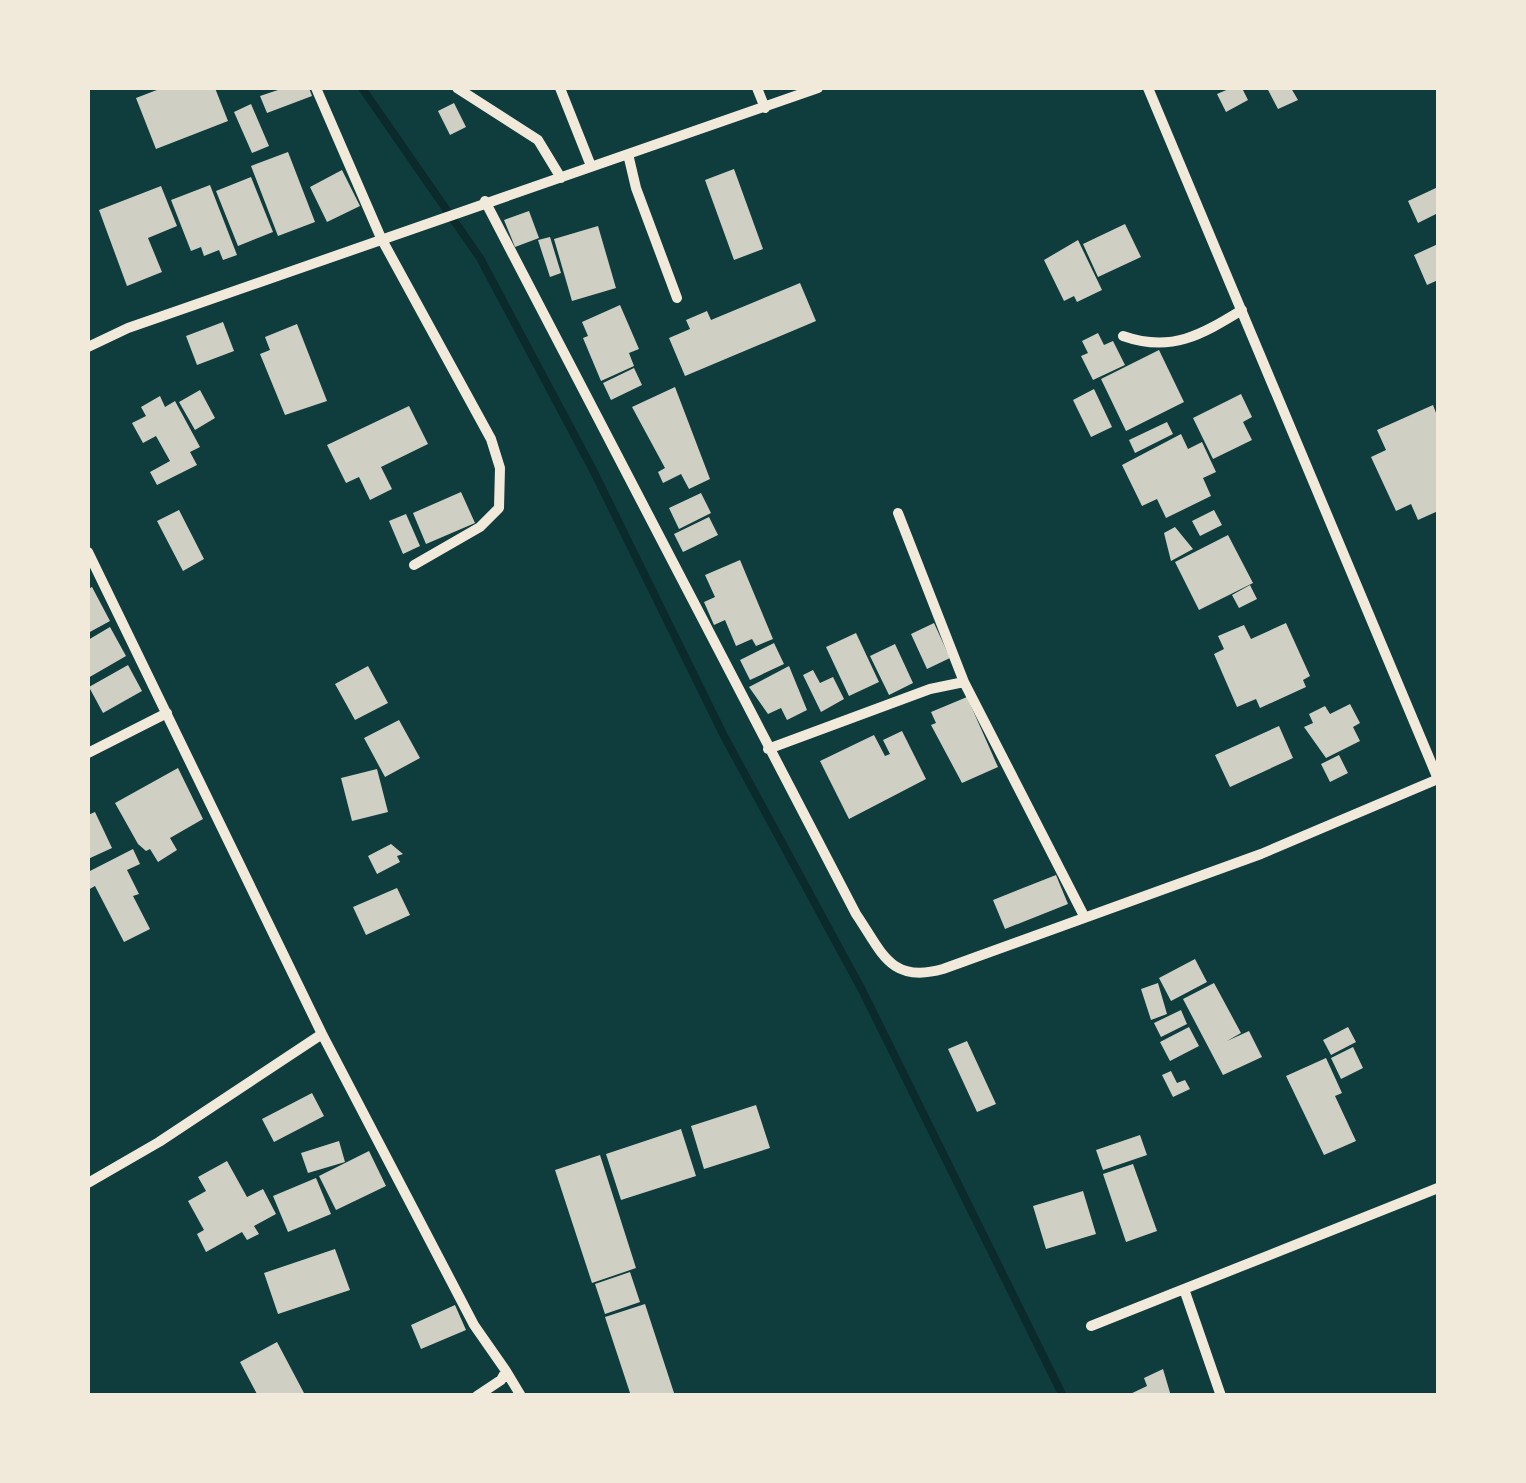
<svg xmlns="http://www.w3.org/2000/svg" width="1526" height="1483" viewBox="0 0 1526 1483" font-family="'DM Sans',sans-serif">
<rect width="100%" height="100%" fill="#0f3d3e"/>
<g fill="none" stroke-linecap="round" stroke-linejoin="round">
<path stroke="#0a2a2b" stroke-width="8" d="M362,88L480,258L593,470L724,736L862,990L1063,1396"/>
</g>
<path fill="#cfcfc3" d="M162,88H215L228,121L156,149L136,98Z
M284,88H309L312,96L267,113L260,96Z
M1231,88H1242L1248,100L1226,112L1217,94Z
M1267,88H1291L1298,100L1278,109Z
M454,103L466,127L450,135L438,111Z
M251,104L269,146L252,153L234,112Z
M288,152L315,222L278,236L251,166Z
M734,169L763,249L734,260L705,180Z
M342,170L360,206L327,222L310,187Z
M251,177L273,232L238,246L216,191Z
M210,185L237,255L223,260L219,250L204,256L201,247L191,251L171,200Z
M161,186L177,226L148,238L162,272L127,286L99,210Z
M1438,187V213L1418,223L1408,201Z
M529,211L539,238L515,247L504,220Z
M1125,224L1141,257L1098,277L1083,244Z
M598,226L616,288L572,301L554,239Z
M550,237L561,273L550,277L538,240Z
M1078,240L1102,290L1077,302L1074,296L1064,301L1044,260Z
M1438,244V280L1427,285L1414,255Z
M800,283L816,321L685,376L669,338L690,329L686,320L707,311L711,320Z
M620,305L639,349L629,353L634,366L601,381L583,338L588,336L582,322Z
M223,322L234,351L197,365L186,336Z
M297,324L327,401L285,415L260,354L270,350L265,337Z
M1098,333L1104,345L1113,341L1125,365L1093,380L1081,356L1088,353L1082,341Z
M1159,350L1184,402L1126,431L1101,379Z
M634,368L642,385L611,400L603,383Z
M675,387L710,479L689,489L681,474L663,483L658,472L665,468L632,407Z
M1094,389L1112,427L1091,437L1073,400Z
M200,390L215,418L195,430L179,402Z
M1241,394L1252,417L1243,422L1252,440L1213,459L1193,418Z
M160,396L165,407L175,401L200,447L190,452L197,465L157,485L150,472L170,461L156,436L143,443L132,423L146,416L141,407Z
M1433,405L1438,418V511L1418,520L1411,504L1396,511L1371,457L1386,450L1377,430Z
M409,406L428,444L381,467L392,489L370,500L359,477L346,483L327,445Z
M1167,422L1173,434L1135,453L1129,440Z
M1181,434L1188,449L1202,442L1216,472L1203,478L1211,496L1166,518L1157,499L1142,506L1122,465Z
M461,492L475,523L426,544L413,513Z
M701,493L711,513L679,529L669,508Z
M179,510L204,559L183,571L157,521Z
M1214,510L1222,525L1200,536L1192,521Z
M406,514L420,546L403,554L389,521Z
M709,517L718,535L683,552L674,534Z
M1175,527L1193,549L1171,561L1164,533Z
M1228,535L1253,583L1199,610L1175,562Z
M740,560L773,639L756,646L752,639L736,646L725,620L714,625L704,602L715,597L705,575Z
M1250,585L1257,599L1239,608L1232,595Z
M92,587L110,621L88,633V589Z
M934,623L950,658L927,669L911,634Z
M1286,623L1310,676L1303,680L1306,687L1260,708L1256,699L1237,707L1214,654L1224,649L1218,636L1244,625L1251,639Z
M110,627L126,656L88,678V640Z
M856,633L879,682L849,696L826,647Z
M774,643L784,664L750,680L740,660Z
M895,644L913,683L889,695L870,656Z
M128,665L142,691L103,713L89,687Z
M368,666L388,703L355,720L335,684Z
M789,666L807,710L787,720L781,708L768,714L749,687Z
M813,670L820,683L833,677L844,699L821,712L803,675Z
M967,697L998,767L962,783L931,725L936,723L931,712Z
M1350,704L1360,723L1353,727L1360,741L1326,758L1304,727L1313,723L1309,714L1325,706L1330,714Z
M399,720L420,758L385,777L364,738Z
M1279,726L1293,758L1230,787L1215,755Z
M902,731L926,779L849,819L820,761L874,735L885,756L890,754L883,740Z
M1339,755L1348,773L1330,782L1321,764Z
M178,768L203,819L170,838L177,850L158,862L150,849L146,851L138,844L115,803Z
M377,769L388,812L352,821L341,778Z
M95,812L112,848L88,859V815Z
M391,844L403,854L397,856L400,862L377,874L368,856Z
M133,849L140,864L127,870L139,894L133,896L150,929L124,942L95,886L88,890V872Z
M1056,875L1068,904L1005,929L993,900Z
M397,888L410,915L366,935L353,907Z
M1195,959L1207,982L1171,1001L1159,978Z
M1158,983L1167,1014L1151,1020L1141,989Z
M1214,983L1241,1033L1227,1041L1249,1031L1262,1057L1223,1075L1183,999Z
M1181,1010L1187,1024L1161,1037L1154,1023Z
M1189,1027L1199,1046L1170,1061L1160,1042Z
M1348,1027L1356,1042L1331,1055L1323,1040Z
M967,1041L996,1104L977,1112L948,1049Z
M1353,1047L1363,1068L1341,1079L1331,1058Z
M1326,1058L1342,1093L1335,1096L1356,1141L1324,1155L1286,1076Z
M1171,1071L1177,1083L1185,1080L1190,1089L1173,1097L1162,1075Z
M312,1093L324,1116L274,1142L262,1119Z
M756,1105L770,1148L704,1169L691,1126Z
M681,1129L696,1176L621,1200L606,1154Z
M1140,1135L1147,1155L1103,1170L1096,1150Z
M339,1141L345,1162L308,1173L301,1153Z
M369,1151L386,1186L336,1210L319,1176Z
M600,1155L636,1268L592,1283L555,1170Z
M227,1161L247,1197L263,1189L276,1214L254,1226L259,1234L247,1240L242,1232L206,1252L197,1234L204,1230L188,1201L206,1191L198,1177Z
M1133,1164L1157,1231L1126,1242L1103,1174Z
M316,1178L331,1214L288,1232L273,1196Z
M1083,1191L1096,1234L1046,1249L1033,1206Z
M335,1249L350,1290L278,1314L264,1273Z
M630,1272L640,1302L605,1314L595,1284Z
M645,1304L675,1396H631L605,1317Z
M455,1305L466,1330L421,1349L411,1325Z
M277,1342L304,1393L299,1396H258L240,1362Z
M1163,1369L1171,1396H1126L1147,1386L1144,1378Z"/>
<g fill="none" stroke-linecap="round" stroke-linejoin="round">
<path stroke="#f1e9da" stroke-width="10" d="M316,88L381,238L491,439L500,468L499,508L480,527L414,565
M457,88L538,140L561,178
M560,88L591,166
M757,88L765,108
M1148,88L1438,779
M628,154L636,188L677,298
M485,201L856,914C882,952 890,984 943,969L1261,854L1438,779
M1123,336C1171,353 1201,335 1242,310
M88,347L128,328L818,88
M898,513L964,682L1084,916
M88,552L322,1034L474,1325L506,1371L501,1380L477,1396
M768,749L930,689L964,682
M88,753L167,713
M88,1183L159,1142L322,1034
M1184,1289L1221,1396
M1091,1326L1438,1188
M506,1371L521,1396"/>
</g>
<rect width="1526" height="1483" fill="none" stroke="#f1e9da" stroke-width="180"/>
</svg>
